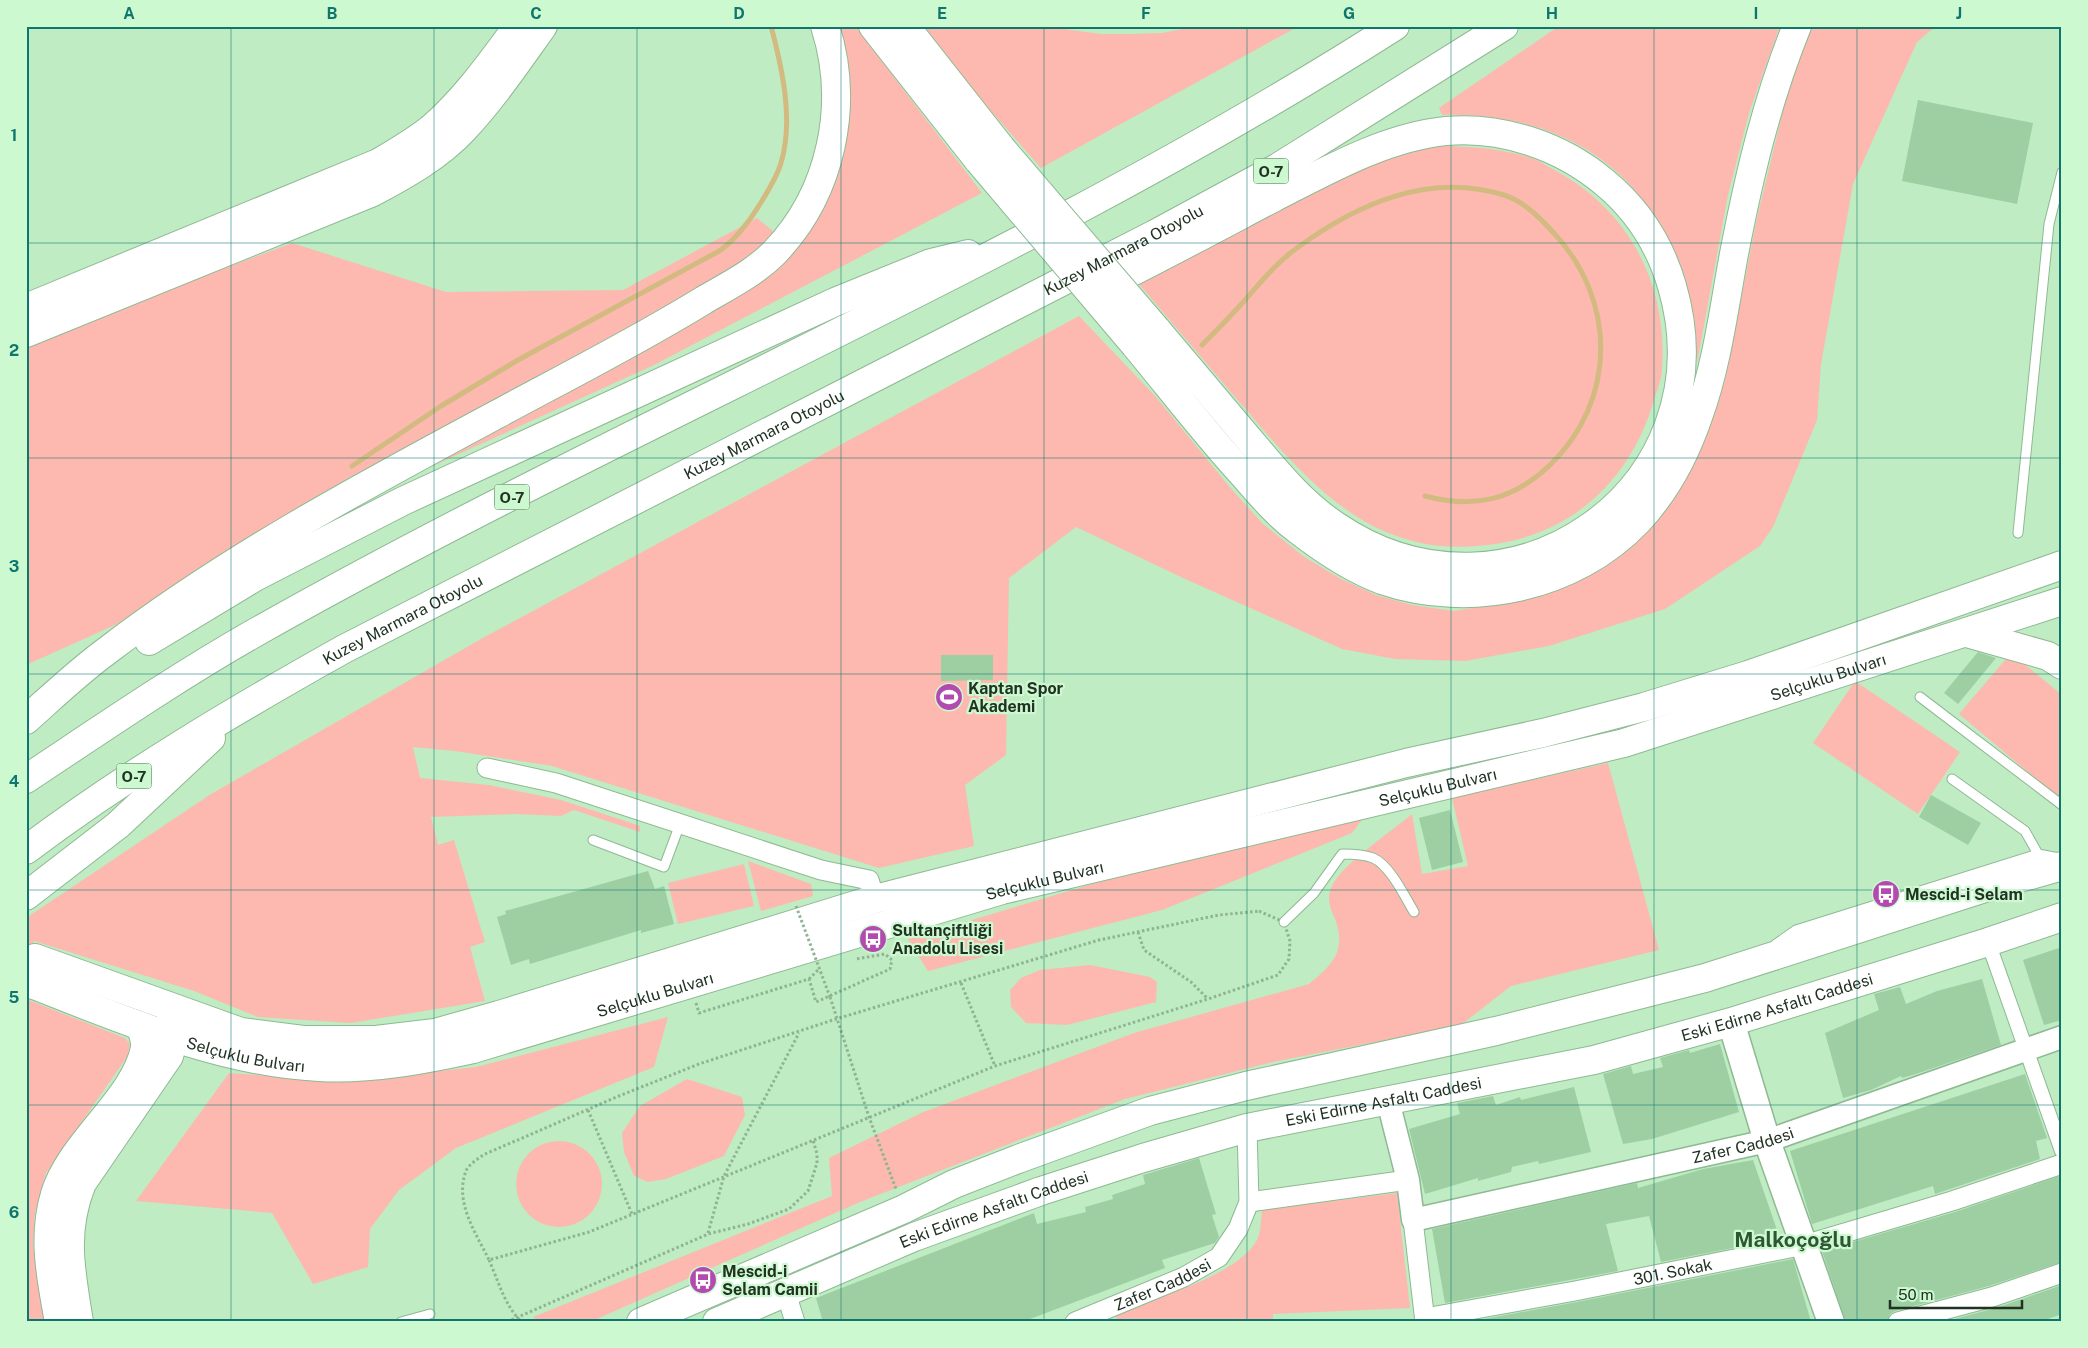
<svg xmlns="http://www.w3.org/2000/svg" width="2088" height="1348" viewBox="0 0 2088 1348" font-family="'Public Sans',sans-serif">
<rect width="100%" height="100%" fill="#bfecc3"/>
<path fill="#fdb9b0" d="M839,26H855L982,193L654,365L428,468L473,439L730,298L823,201L842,160L849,124L850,84Z
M922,26H1042L1101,34H1132L1162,33L1197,26H1299L1041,168L953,68Z
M1559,26H1780L1749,113L1728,195L1697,363C1695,338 1695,311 1687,288C1683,275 1675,262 1669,250C1661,233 1654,215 1643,200C1595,137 1517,112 1442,115L1439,108Z
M1812,26H1936L1917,42L1853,184L1821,364L1817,420L1773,527L1760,546L1665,609L1549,646L1465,661L1395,659L1342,649L1183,578L1076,527L1009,578L1006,755L965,785L974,846L879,868L552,766L455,751L413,747L420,778L489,785L561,800L640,826V832L574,810L561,816L515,814L431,817L438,845L454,840L485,942L470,947L485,1001L351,1023L258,1017L194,991L34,941L26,965V918L211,794L481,639L1079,316L1156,397L1228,485L1262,523L1303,556L1341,579L1376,595L1412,605L1454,611L1516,601L1670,504L1696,461L1725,380L1757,218L1787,94Z
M1430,145C1465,147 1501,147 1534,159C1542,162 1550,168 1558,172C1630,212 1668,286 1662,369C1662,379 1657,390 1654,400C1631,480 1571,536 1487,545C1447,550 1412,545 1375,527C1318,498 1276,444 1235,397C1203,359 1171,322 1139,284L1356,167Z
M757,218L774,232L745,262L460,424L350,477L115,625L26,665V348L191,281L292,243L446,292L623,290Z
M2011,653L2062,695L2061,800L1959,714Z
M1855,681L1960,752L1918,814L1813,743Z
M1608,763L1659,950L1511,986L1461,1025L1273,1062L1125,1099L860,1202L590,1322H540L533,1317L832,1196L829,1158L921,1113L1134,1033L1309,984C1332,965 1347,951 1335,919C1330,907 1326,899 1332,886C1343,863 1391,832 1412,814L1422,874L1468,866L1452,798Z
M1364,817L1352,833L1162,910L928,971L908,939L1129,873Z
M748,861L811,884L813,896L761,911Z
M744,864L754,906L678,924L668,883Z
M1090,965L1150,977L1157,982L1156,1002L1067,1025L1026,1023L1011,1007L1010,990L1021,978L1040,970Z
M26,999L125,1038L130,1044L127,1057L46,1173L35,1212L33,1245L44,1322H26Z
M668,1017L654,1067L456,1148L399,1190L370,1229L368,1267L313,1284L272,1213L136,1201L229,1073L347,1081L476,1067Z
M687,1079L742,1097L745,1115L724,1156L666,1179L648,1182L634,1176L624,1152L622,1133L640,1106Z
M516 1184a43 43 0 1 1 86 0a43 43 0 1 1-86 0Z
M1397,1193L1410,1308L1273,1314V1322H1115L1118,1312C1154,1299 1238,1275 1257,1240C1261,1233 1261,1219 1262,1210Z"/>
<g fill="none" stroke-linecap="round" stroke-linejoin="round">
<path stroke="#d2ba80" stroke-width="5" d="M1202,345C1217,330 1231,316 1245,300C1261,282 1277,262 1297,248C1357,204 1428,172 1504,195C1523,201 1539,217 1552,231C1617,299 1618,400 1549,466C1513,500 1474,509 1425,496
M352,466L441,406L518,360L721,250C738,237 749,222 760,204C768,191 777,177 781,163C794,120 782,68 771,26"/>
</g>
<path fill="#9dcfa3" d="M1918,100L2033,123L2017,204L1902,181Z
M1978,652L1996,658L1958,704L1944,693Z
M941,655H993V680L941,681Z
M1931,795L1981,823L1968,845L1919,817Z
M1450,810L1463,862L1432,870L1419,818Z
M648,871L655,889L664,886L674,924L641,933V930L530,964L529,959L511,965L497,917L506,914L505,911Z
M2062,947V1020L2044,1025L2023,960Z
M1982,979L2001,1045L1916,1074L1902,1078L1901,1076L1871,1090L1843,1098L1825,1033L1879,1010L1874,994L1900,987L1906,1004L1937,991Z
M1720,1044L1739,1112L1652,1139L1623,1144L1603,1074L1631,1066L1633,1074L1663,1067L1660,1058L1689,1050L1690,1053Z
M2025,1074L2047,1138L2036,1141L2040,1159L1935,1194L1933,1186L1812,1224L1790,1151Z
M1574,1087L1591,1152L1539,1164L1538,1161L1512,1167L1511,1172L1478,1181V1178L1425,1194L1409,1129L1460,1114L1457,1103L1493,1096L1496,1105L1520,1097L1521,1100Z
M1199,1158L1216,1214L1212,1215L1219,1237L1215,1243L1162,1260L1165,1268L1022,1322H823L816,1298L1034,1213L1037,1224L1086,1212L1085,1207L1113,1199L1112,1195L1145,1184L1143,1175Z
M1753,1160L1779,1236L1763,1242L1661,1262L1649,1216L1606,1224L1618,1271L1445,1303L1432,1229L1637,1183L1638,1188L1703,1169Z
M2060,1176L2062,1262L1989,1286L1895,1311L1890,1314L1887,1322H1846L1822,1251L1955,1212Z
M1793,1259L1811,1322H1468L1577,1302Z
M2062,1285V1314L2039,1322H1943L1996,1308Z"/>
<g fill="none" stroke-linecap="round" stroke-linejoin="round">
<g stroke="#8eb993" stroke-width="11">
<path id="service" d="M2018,533L2049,224L2062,172
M1920,697L2062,805
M1952,779L2025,831L2038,854
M593,840L664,867L680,824
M1284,922L1314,893L1342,854C1352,854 1363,854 1373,858C1390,865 1405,897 1414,912
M1776,944L1796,930L2038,854L2059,858
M401,1322L430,1314"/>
</g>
<g stroke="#8eb993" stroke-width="16">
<path id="pedestrian" d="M1988,942L2062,1151"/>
</g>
<g stroke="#8eb993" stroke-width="21">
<g id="minor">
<path d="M487,768L556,783L821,870L869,880L875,899"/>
<path d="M1249,1202L1408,1180"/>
<path d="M1413,1220L1425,1322"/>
<path d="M786,1293L795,1322"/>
<path id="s1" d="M1425,1318L1575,1291L1804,1245L1952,1201L2062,1164"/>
<path id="s2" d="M1075,1322L1184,1277L1219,1257L1238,1229L1249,1202L1247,1128"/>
<path d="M1898,1322L1992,1297L2062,1273"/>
</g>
</g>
<g stroke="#8eb993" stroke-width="25">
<g id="tertiary">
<path id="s3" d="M1388,1101L1408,1180L1413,1220L1767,1141L2062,1037"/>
</g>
</g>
<g stroke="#8eb993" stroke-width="29">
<path id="secondary" d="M1731,1022L1767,1141L1831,1322"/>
</g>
<g stroke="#8eb993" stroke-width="30">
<g id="primary">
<path d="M1967,633L2048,656L2062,665"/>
<path d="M35,958L241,1032L303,1040H376L435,1033L499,1015L875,899L1406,763L1543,733L1644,707L1748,675L2062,565"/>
<path id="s4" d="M26,982C120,1018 217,1062 319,1067C371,1070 422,1060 473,1049L1002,890L1624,743L2062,601"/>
<path d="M59,1322C51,1278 42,1237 55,1194C71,1142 135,1099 145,1048C146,1041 142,1032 141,1026"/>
<path d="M79,1322C71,1272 62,1232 82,1183L169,1056L174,1038L171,1020"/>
<path d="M641,1322L904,1209L954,1184L1018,1159L1150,1111L1246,1086L1496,1031L1705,978L1985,888L2062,866"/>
<path id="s5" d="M717,1322L914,1237L1041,1191L1143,1158L1247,1128L1594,1060L1731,1022L1988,942L2062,917"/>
</g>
</g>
<g stroke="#8eb993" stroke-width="30">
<g id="motorway">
<path d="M873,26L979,161"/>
<path d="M905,26L1001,148"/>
<path d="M1092,287L1108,284C1164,256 1218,227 1273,198C1326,171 1385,137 1446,131C1502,126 1561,146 1604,182C1637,209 1660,245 1672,286C1731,488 1510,644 1336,526C1301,503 1274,469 1247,437C1217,401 1186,365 1156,329"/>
<path d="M26,308L378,163C397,152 416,141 433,127C466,98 492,61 518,26"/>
<path d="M26,333L373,192C405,175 439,156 464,129C493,98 518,61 543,26"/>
<path d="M1135,345C1169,386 1202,429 1238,469C1257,490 1275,513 1298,530C1324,550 1352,569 1382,580C1470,610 1574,588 1638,521C1666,491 1685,455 1698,417C1717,365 1724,308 1734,254C1749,176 1767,100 1797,26"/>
<path d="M149,641L255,577L403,501L835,302L931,263L968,254"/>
<path d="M26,720C53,696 79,671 108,650C231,556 369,483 505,410C572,374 639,340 704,300C728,286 754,273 774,253C832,193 850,104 825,26"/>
<path d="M26,779C100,730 174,679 251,635C627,422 1031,259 1395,26"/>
<path id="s6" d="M26,850C127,774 235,710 344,649L1155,234L1277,168L1504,26"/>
<path d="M26,896L118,825L211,738"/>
</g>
</g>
<path stroke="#90b493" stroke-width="3" stroke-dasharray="2.5 2.5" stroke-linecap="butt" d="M1259,911L1284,922L1290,941L1289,959L1278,975L1208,999L995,1066L589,1232L489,1260C476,1233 454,1202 466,1171C468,1165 478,1159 483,1155L619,1096L699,1064L836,1019L1099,940L1219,915Z
M1138,932L1144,950L1191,982L1208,999
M809,979L819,969
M961,983L995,1066
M830,997L869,1117L896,1189
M696,1003L699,1013L809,979L816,1002L890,969L892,960L885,954L856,959
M588,1110L632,1214
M708,1233L724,1176L799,1033
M489,1260C498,1280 505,1307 522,1322
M507,1322L708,1234L748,1224L789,1209L808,1191L817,1163V1154L813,1140"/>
<use href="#service" stroke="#fff" stroke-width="9"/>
<use href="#pedestrian" stroke="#fff" stroke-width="14"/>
<use href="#minor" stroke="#fff" stroke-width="19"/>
<use href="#tertiary" stroke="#fff" stroke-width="22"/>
<use href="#secondary" stroke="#fff" stroke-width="26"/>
<use href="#primary" stroke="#fff" stroke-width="28"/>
<use href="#motorway" stroke="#fff" stroke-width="28"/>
<g stroke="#8eb993" stroke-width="30" stroke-linecap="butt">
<path id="motorway-bridge" d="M1001,148L1156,329
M979,161L1135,345"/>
</g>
<path stroke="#90b493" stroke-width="3" stroke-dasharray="2.5 2.5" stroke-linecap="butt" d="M796,906L830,997"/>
<use href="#motorway-bridge" stroke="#fff" stroke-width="28"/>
</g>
<path fill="none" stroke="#0f766e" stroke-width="1" stroke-opacity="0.55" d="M231,26V1322M434,26V1322M637,26V1322M841,26V1322M1044,26V1322M1247,26V1322M1451,26V1322M1654,26V1322M1857,26V1322M26,243H2062M26,458H2062M26,674H2062M26,890H2062M26,1105H2062"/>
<defs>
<g id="stadium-disc" transform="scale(1.4375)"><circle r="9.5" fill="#b14bb0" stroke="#ccf9d0"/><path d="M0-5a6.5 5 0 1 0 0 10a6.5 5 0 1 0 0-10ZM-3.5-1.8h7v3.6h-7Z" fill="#fff"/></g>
<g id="bus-disc" transform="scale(1.4375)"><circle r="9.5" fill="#b14bb0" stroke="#ccf9d0"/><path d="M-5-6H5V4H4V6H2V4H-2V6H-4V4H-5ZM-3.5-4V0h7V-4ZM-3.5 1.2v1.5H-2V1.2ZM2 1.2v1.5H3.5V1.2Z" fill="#fff"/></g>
</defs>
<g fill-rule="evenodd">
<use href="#stadium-disc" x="949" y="697"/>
<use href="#bus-disc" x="1886" y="894"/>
<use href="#bus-disc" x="873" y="939"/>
<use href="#bus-disc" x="703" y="1280"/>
</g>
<g text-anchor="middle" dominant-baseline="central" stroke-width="4.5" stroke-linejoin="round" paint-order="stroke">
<g fill="#ccf9d0" stroke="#546e57" stroke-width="1">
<rect x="1253.5" y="158.5" width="35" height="25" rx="4"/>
<rect x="494.5" y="484.5" width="35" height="25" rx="4"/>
<rect x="116.5" y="763.5" width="35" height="25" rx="4"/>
</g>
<g font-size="15" font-weight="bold" fill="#213223">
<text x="1271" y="171">O-7</text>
<text x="512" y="497">O-7</text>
<text x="134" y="776">O-7</text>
</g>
<g font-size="16" fill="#213223" stroke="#ccf9d0">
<text stroke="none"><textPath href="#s6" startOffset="1252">Kuzey Marmara Otoyolu</textPath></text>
<text stroke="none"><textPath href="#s6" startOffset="848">Kuzey Marmara Otoyolu</textPath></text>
<text stroke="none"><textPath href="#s6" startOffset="442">Kuzey Marmara Otoyolu</textPath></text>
<text stroke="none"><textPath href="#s4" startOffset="1868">Selçuklu Bulvarı</textPath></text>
<text stroke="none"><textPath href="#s4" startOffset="1462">Selçuklu Bulvarı</textPath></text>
<text stroke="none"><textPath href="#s4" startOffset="1058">Selçuklu Bulvarı</textPath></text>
<text stroke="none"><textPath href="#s4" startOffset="652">Selçuklu Bulvarı</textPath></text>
<text stroke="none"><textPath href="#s5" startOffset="1109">Eski Edirne Asfaltı Caddesi</textPath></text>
<text stroke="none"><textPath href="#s4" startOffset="232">Selçuklu Bulvarı</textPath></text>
<text stroke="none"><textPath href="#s5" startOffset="704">Eski Edirne Asfaltı Caddesi</textPath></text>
<text stroke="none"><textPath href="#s3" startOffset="460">Zafer Caddesi</textPath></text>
<text stroke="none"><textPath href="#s5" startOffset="299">Eski Edirne Asfaltı Caddesi</textPath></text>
<text stroke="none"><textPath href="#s1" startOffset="252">301. Sokak</textPath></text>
<text stroke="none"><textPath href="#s2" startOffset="95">Zafer Caddesi</textPath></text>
</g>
<g font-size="16" font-weight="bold" fill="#213223" stroke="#ccf9d0" text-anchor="start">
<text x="968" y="688">Kaptan Spor<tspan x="968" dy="18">Akademi</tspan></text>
<text x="1905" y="894">Mescid-i Selam</text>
<text x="892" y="930">Sultançiftliği<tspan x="892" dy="18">Anadolu Lisesi</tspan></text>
<text x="722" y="1271">Mescid-i<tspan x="722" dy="18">Selam Camii</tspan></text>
</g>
<g font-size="21" font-weight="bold" fill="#2e5634" stroke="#ccf9d0">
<text x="1793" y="1239">Malkoçoğlu</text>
</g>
</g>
<rect width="2088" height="1348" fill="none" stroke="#ccf9d0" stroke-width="55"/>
<path d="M1890 1300v8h132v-8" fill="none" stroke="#213223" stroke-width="2.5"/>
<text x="1898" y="1300" font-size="15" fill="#213223" stroke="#ccf9d0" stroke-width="4" paint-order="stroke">50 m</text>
<rect x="28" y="28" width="2032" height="1292" fill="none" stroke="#0f766e" stroke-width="2"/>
<g font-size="16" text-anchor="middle" font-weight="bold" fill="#0f766e">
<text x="129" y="19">A</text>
<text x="332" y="19">B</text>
<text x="536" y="19">C</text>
<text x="739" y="19">D</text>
<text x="942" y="19">E</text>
<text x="1146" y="19">F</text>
<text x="1349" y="19">G</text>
<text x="1552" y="19">H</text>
<text x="1756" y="19">I</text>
<text x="1959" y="19">J</text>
<text x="14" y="141">1</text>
<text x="14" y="356">2</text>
<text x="14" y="572">3</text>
<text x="14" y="787">4</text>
<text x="14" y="1003">5</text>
<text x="14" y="1218">6</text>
</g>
</svg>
